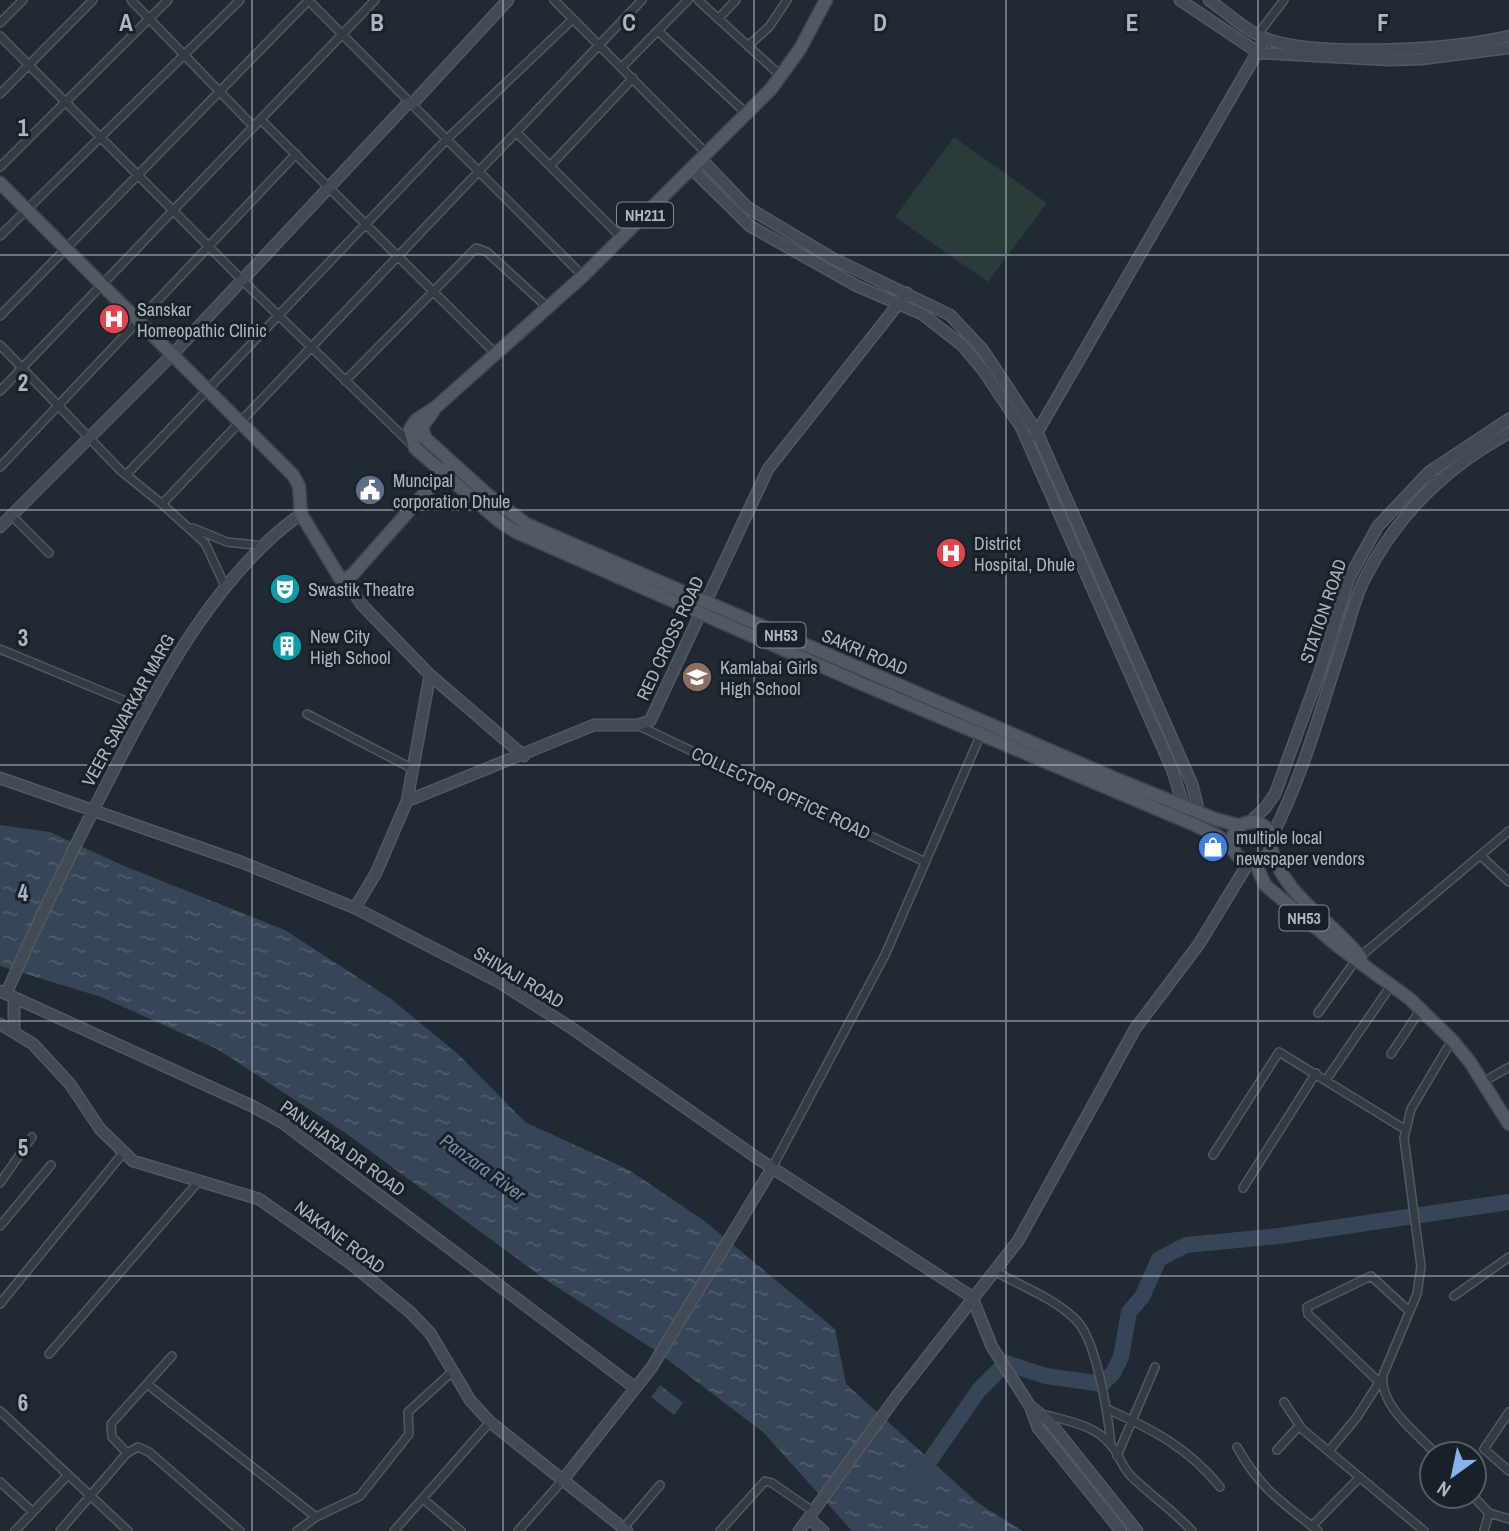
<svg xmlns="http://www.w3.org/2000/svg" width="1509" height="1531" viewBox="0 0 1509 1531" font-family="'Archivo Narrow',sans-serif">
<defs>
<pattern id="water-ripples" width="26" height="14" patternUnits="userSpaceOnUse" patternTransform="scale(1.75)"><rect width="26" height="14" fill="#364658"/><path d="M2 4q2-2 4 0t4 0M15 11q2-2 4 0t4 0" fill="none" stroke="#505e6e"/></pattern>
</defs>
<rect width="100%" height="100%" fill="#212932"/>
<path fill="#293b3a" d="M954,137L1047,203L988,282L895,217Z"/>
<path fill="url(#water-ripples)" d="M0,825L50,832L122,865L285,930L391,999L458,1054L525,1122L629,1170L703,1220L835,1329L846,1384L978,1503L1023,1531H852L763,1432L656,1351L546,1280L347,1134L217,1049L101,997L0,966Z
M660,1385L683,1403L674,1415L651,1397Z"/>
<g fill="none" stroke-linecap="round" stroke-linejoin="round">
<path stroke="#364658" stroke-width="16" d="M919,1476L979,1390L1006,1363L1046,1376L1102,1384L1113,1373L1121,1357L1129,1312L1142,1297L1159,1259L1186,1245L1279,1236L1509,1202"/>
<g stroke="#515961" stroke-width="10">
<path id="street" d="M131,0L254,127
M308,0L583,276
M554,0L707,154
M698,0L781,76
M718,19L736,0
M0,23L23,0
M658,31L746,113
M1258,34L1284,0
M0,36L241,279L412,445
M748,46L769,27L787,0
M622,67L688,0
M0,94L93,0
M261,120L495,353
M516,132L622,238
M550,166L633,78
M0,167L168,0
M0,236L240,0
M0,316L309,0
M0,345L120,470L162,504L642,0
M345,381L476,248L487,252L547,307
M0,391L375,0
M0,467L296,154
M127,474L447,139L573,19
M162,504L205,543L226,588
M11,515L49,553
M193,528L227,542L264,546
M0,649L145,709
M307,714L413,769
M637,725L925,862
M1481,856L1509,882
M1318,1013L1356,960L1509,831
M1391,1054L1421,1009
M1326,1080L1392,984
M1483,1082L1509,1067
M1213,1155L1279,1052L1406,1130
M772,1168L885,955L981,734
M0,1183L32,1137
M1243,1188L1316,1073
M0,1226L51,1165
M994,1271C1021,1286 1056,1299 1077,1321C1097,1342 1108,1415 1111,1445
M1454,1296L1509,1257
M0,1304L123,1153
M49,1354L199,1181
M1379,1382L1308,1314L1307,1307L1371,1276L1409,1311
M147,1384L316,1517
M1284,1402L1302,1429L1424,1531
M1107,1409C1152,1429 1189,1448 1220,1487
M0,1411L128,1531
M1509,1412L1484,1449L1509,1471
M1046,1415C1067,1421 1095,1425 1110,1444C1119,1453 1121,1466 1131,1476C1150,1495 1173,1510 1192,1531
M1237,1447C1261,1490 1281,1501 1318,1531
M1277,1450L1299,1426
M1329,1451L1357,1417L1380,1381
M127,1453L112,1437L111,1424L172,1356
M1436,1454C1416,1432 1379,1406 1383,1375L1417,1294L1421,1266L1404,1138L1411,1109L1452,1040
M1117,1456L1155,1367
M0,1482L33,1512
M1473,1496L1489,1513L1509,1519
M423,1499L461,1531
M1312,1526L1360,1477
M622,1530L660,1485
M15,1531L67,1476
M60,1531L127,1453L138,1447L149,1452L240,1531
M297,1531L316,1517L360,1496L409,1434L408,1412L452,1372
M394,1531L490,1422
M518,1531L562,1481
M720,1531L765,1481L772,1483L814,1512
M1484,1531L1489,1513"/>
</g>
<g stroke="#515961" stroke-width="13">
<path id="secondary" d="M1180,0L1259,53L1389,60L1421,59L1509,48
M1209,0C1226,12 1247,32 1267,39C1320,57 1455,50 1509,36
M702,160L747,207L832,258L950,315L983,350L1037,432L1192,784L1199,812
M692,169L750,226L857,286L922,314L962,345L983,370L1021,427L1172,769L1184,807
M1035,436L1265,39
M0,527L172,355L408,103L412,104L508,0
M344,579L363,606L430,675L407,801
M430,675L524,756
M0,778L241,862L355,908L499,982L570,1027L760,1160L972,1297L992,1347L1030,1406L1038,1428L1121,1531
M1249,823L1265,808L1275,794L1319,674L1349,578L1378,526L1429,472L1509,419
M1271,838C1302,778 1320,712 1341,648C1349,625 1354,599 1365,578C1398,513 1446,467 1509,433
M355,908L376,873L407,801L594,725H637L650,721L768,469L907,293
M0,991L252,1106L283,1123L634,1387
M6,994C40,916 78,839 117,764C162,677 219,572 301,514
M14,997V1030
M0,1024L33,1044L70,1084L100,1129L133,1161L259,1199L350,1263L410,1312L430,1333L470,1400L490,1422L627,1531
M1030,1406L1049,1421L1137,1531
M562,1481L652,1367L772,1168
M809,1518L823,1531
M799,1531L896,1397L1018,1241L1135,1029L1199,944L1249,862"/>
</g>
<g stroke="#3d444d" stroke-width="15">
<path id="primary" d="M826,0L800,49L771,89L583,276L436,407L416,420L410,429L415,448L499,521L516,532L862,684L1195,825L1218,836L1235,852
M0,183L293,475L299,486L301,514L340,578L344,579L352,575L447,468
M434,410L422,427L425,438L487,494L526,524L1114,778L1215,819L1241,826
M1232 842a20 20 0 1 1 40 0a20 20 0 1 1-40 0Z
M1271,848C1284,897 1331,919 1361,958
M1255,862L1265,885L1340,948L1410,999L1452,1040L1470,1062L1509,1124"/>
</g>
<use href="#street" stroke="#343b43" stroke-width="7"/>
<use href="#secondary" stroke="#424a56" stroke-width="10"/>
<use href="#primary" stroke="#515a63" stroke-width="12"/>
</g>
<path fill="none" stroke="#adb6c0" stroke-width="2" stroke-opacity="0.55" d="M252,0V1531M503,0V1531M754,0V1531M1006,0V1531M1258,0V1531M0,255H1509M0,510H1509M0,765H1509M0,1021H1509M0,1276H1509"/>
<defs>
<g id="hospital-disc" transform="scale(1.575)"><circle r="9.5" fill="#e0444e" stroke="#192028"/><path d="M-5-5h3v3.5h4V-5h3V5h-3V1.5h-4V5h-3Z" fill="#fff"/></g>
<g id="civic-disc" transform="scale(1.575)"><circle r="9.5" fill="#5c6f8a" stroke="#192028"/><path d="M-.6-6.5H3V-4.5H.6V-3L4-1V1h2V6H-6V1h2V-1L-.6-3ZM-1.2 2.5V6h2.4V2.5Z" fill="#fff"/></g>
<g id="theatre-disc" transform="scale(1.575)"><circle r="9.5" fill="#0f9aa8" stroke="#192028"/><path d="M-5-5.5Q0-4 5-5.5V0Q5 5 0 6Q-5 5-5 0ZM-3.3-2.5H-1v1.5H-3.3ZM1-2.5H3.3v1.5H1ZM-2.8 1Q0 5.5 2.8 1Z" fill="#fff"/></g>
<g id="building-disc" transform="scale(1.575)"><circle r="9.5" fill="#0f9aa8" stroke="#192028"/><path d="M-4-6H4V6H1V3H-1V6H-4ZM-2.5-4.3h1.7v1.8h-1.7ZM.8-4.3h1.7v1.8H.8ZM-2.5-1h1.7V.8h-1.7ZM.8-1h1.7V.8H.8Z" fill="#fff"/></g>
<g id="school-disc" transform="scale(1.575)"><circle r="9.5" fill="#8d6e63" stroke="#192028"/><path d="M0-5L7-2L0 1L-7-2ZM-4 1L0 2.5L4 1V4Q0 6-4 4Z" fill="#fff"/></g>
<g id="shop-disc" transform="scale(1.575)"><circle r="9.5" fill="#3f7fe0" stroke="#192028"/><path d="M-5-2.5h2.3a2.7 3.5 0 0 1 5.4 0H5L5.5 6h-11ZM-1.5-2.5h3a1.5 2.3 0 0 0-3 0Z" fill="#fff"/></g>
</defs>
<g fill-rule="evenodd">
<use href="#hospital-disc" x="114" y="319"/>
<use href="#civic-disc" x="370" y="490"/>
<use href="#hospital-disc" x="951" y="553"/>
<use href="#theatre-disc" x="285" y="589"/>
<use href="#building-disc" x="287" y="646"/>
<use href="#school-disc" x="697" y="677"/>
<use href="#shop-disc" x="1213" y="847"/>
</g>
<g text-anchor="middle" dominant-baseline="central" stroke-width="6" stroke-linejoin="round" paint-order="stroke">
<g fill="#192028" stroke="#818992" stroke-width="2">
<rect x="617" y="202.5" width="56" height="25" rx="5"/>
<rect x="756.5" y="622.5" width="49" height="25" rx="5"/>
<rect x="1279.5" y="905.5" width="49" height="25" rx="5"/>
</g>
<g font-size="16" font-weight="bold" fill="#adb6c0">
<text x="645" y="215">NH211</text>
<text x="781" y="635">NH53</text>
<text x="1304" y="918">NH53</text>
</g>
<g font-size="18" fill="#adb6c0" stroke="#192028" text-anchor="start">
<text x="137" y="309">Sanskar<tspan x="137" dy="21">Homeopathic Clinic</tspan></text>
<text x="393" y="480">Muncipal<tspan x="393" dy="21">corporation Dhule</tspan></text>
<text x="974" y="543">District<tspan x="974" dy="21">Hospital, Dhule</tspan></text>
<text x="308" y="589">Swastik Theatre</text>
<text x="310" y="636">New City<tspan x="310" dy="21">High School</tspan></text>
<text x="720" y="667">Kamlabai Girls<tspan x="720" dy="21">High School</tspan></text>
<text x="1236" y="837">multiple local<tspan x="1236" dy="21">newspaper vendors</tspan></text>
</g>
<g font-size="18" fill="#adb6c0" stroke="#192028">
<text transform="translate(1323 611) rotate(-71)">STATION ROAD</text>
<text transform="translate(670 638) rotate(-65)">RED CROSS ROAD</text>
<text transform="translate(865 652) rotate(23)">SAKRI ROAD</text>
<text transform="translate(128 710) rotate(-61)">VEER SAVARKAR MARG</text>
<text transform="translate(781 793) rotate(25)">COLLECTOR OFFICE ROAD</text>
<text transform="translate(519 977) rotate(31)">SHIVAJI ROAD</text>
<text transform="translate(343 1148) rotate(36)">PANJHARA DR ROAD</text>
<text transform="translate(340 1237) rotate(37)">NAKANE ROAD</text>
</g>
<g font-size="19" font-style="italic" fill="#788ea6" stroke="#192028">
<text transform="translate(483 1167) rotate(36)">Panzara River</text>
</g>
</g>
<g font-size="23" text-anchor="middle" font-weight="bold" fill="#adb6c0" stroke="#192028" stroke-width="6" stroke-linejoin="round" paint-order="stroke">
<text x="126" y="31">A</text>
<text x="377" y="31">B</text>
<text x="629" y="31">C</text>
<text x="880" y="31">D</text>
<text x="1132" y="31">E</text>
<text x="1383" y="31">F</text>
<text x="23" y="136">1</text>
<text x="23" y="391">2</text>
<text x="23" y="646">3</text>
<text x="23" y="901">4</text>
<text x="23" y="1156">5</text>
<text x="23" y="1411">6</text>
</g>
<g transform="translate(1453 1475) rotate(213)"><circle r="33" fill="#192028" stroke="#545c65" stroke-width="2"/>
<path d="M0-5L12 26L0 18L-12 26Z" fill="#87b3eb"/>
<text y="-10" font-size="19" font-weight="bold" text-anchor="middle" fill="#adb6c0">N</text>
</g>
</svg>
